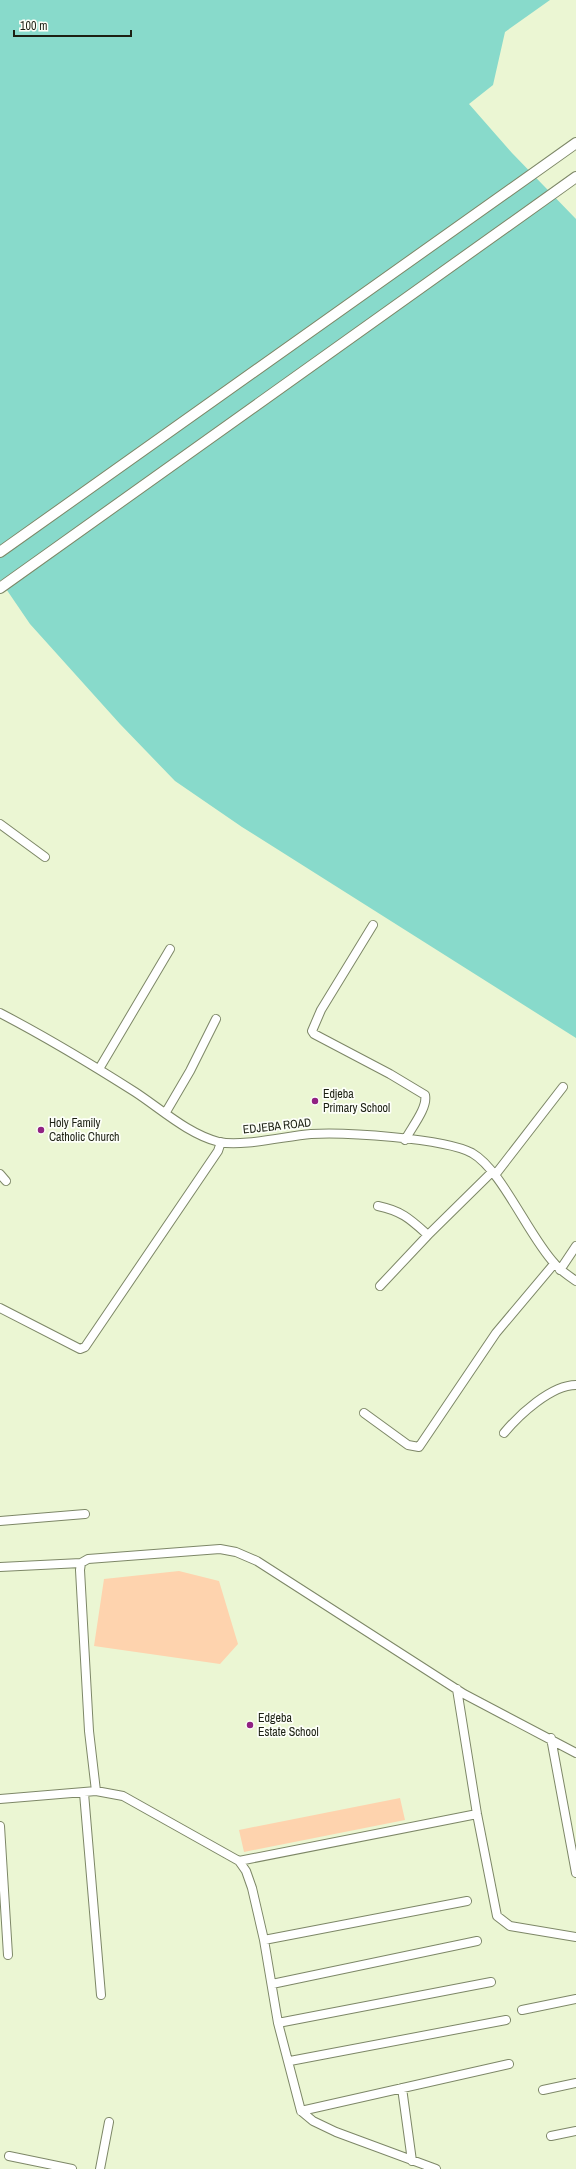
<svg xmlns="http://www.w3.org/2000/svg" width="576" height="2169" viewBox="0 0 576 2169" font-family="'Archivo Narrow',sans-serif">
<rect width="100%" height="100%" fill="#ebf6d3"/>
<path fill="#fed3ae" d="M179,1571L219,1581L238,1644L220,1664L94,1646L104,1579Z
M400,1798L405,1820L244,1852L239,1830Z"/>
<path fill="#88dacb" d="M0,0H550L505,32L493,85L469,104L512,153L576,219V1038L242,827L175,781L120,724L30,624L0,580Z"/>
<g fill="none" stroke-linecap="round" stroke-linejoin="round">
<g stroke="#7d8767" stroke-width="10">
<path id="minor" d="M0,824L45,857
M373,925L321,1010L312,1031L314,1034L390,1074L425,1095C428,1108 411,1128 405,1140
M0,1013C46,1037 91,1064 135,1092C161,1109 188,1134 219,1142C242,1147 286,1136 311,1134C344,1132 444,1138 472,1153C502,1170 529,1237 555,1264C561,1271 569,1276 576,1281
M99,1069L170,949
M166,1112L190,1071L216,1019
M0,1174L6,1181
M495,1175L563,1087
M378,1206C402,1211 410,1219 428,1235
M560,1270L576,1246
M380,1286L428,1235L492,1172
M0,1308L80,1349L85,1347L218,1151L221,1142
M364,1413L408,1445L419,1447L496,1333L554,1264
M504,1433C519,1415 551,1385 576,1385
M0,1521L85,1514
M0,1567L81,1563
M457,1689L477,1814L497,1916L510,1926L576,1937
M551,1738L576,1873
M96,1791L89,1731L80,1570L81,1563L88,1559L220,1549L236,1552L257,1561L464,1694L576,1753
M84,1793L101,1995
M0,1799L96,1791L123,1796L239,1861L246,1871L252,1888L264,1940L278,2023L301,2111L313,2121L336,2132L436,2169
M0,1826L8,1955
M239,1861L477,1814
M264,1940L467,1901
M272,1984L477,1941
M522,2010L576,1999
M278,2023L491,1982
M290,2061L506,2020
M402,2088L412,2161
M543,2090L576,2083
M301,2111L509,2064
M551,2136L576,2131
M9,2156L72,2169
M100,2169L109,2122"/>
</g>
<g stroke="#7d8767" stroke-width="12">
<path id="major" d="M0,552L576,143
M0,588L576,177"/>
</g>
<use href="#minor" stroke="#fff" stroke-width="8"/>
<use href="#major" stroke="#fff" stroke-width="10"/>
</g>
<g fill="#902182" stroke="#fdfff8" stroke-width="1.5">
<circle cx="315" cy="1101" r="4"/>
<circle cx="41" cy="1130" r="4"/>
<circle cx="250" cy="1725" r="4"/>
</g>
<g text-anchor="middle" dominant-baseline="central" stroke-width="3.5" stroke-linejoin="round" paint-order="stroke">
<g font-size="12" fill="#1c2013" stroke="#fdfff8" text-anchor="start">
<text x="323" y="1094">Edjeba<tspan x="323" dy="14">Primary School</tspan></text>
<text x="49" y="1123">Holy Family<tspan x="49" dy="14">Catholic Church</tspan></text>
<text x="258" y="1718">Edgeba<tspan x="258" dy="14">Estate School</tspan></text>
</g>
<g font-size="12" fill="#1c2013" stroke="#fdfff8">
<text transform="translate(277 1126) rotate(-6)">EDJEBA ROAD</text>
</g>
</g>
<path d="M14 30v6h117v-6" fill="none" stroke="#1c2013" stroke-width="2"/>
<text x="20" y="30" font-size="12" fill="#1c2013" stroke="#fdfff8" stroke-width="3" paint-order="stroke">100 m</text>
</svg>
